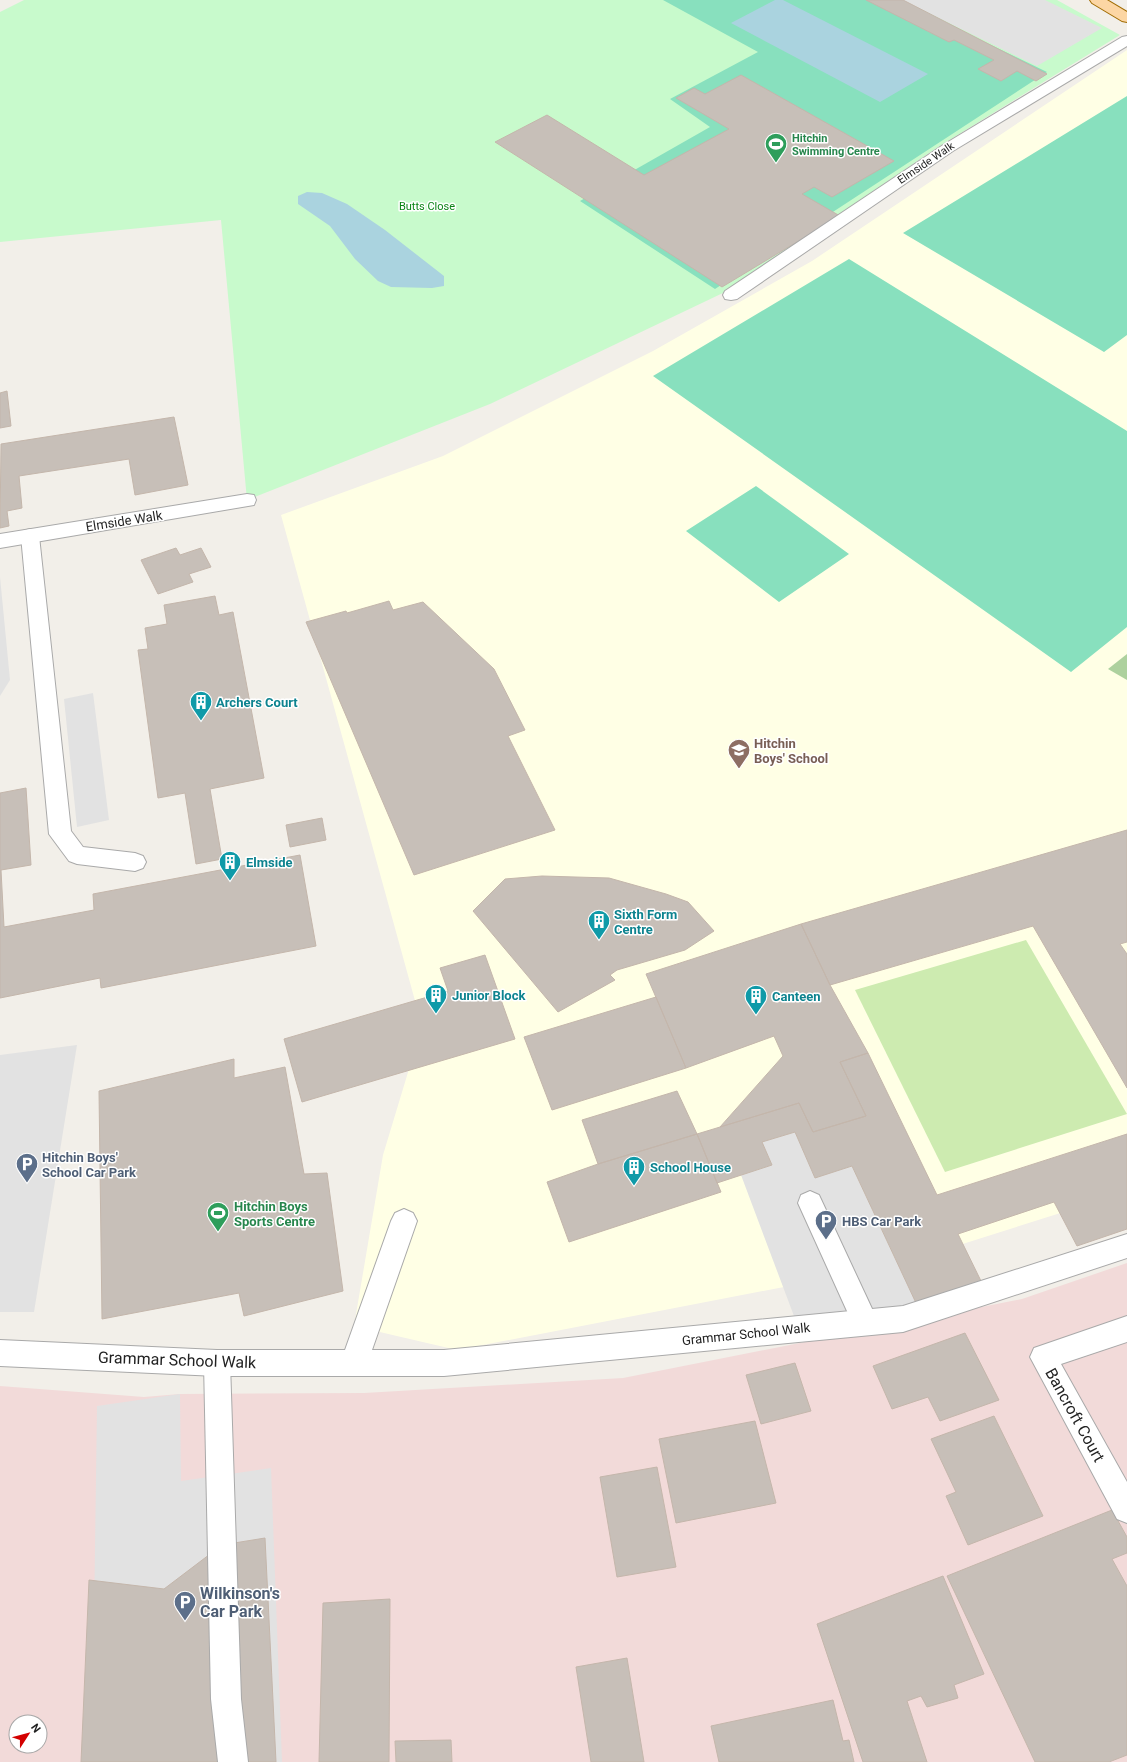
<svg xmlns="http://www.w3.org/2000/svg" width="1127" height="1762" viewBox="0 0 1127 1762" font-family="Roboto,sans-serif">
<rect width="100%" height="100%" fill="#f2efe9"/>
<path fill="#f2dad9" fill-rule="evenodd" d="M1127,1263V1762H0V1386L144,1397L180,1394L364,1393L623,1378L1022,1299ZM16,1722H40V1746H16Z"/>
<path fill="#ffffe5" d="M1127,50V1192L893,1266L457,1350L354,1326L383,1155L422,1026L281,515L443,456L653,351L812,261Z"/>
<path fill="#cdebb0" d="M1026,940L1127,1114L945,1172L855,990Z"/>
<path fill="#add19e" d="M1127,654V680L1108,669Z"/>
<path fill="#c8facc" d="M24,0H1057L1120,35L935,149L725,292L490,404L247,500L221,220L0,242V12Z"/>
<path fill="#88e0be" d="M663,0H897L1047,72L715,289L580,201L710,127L670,99L758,52Z
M1127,96V335L1104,352L903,233Z
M849,259L1127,431V627L1071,672L653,376Z
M756,486L849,554L779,602L686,531Z"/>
<path fill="#e2e2e2" d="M902,0H1045L1102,28L1037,66Z
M0,577L10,680L0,696Z
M93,693L109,820L77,827L64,699Z
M77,1045L34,1312H0V1055Z
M795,1132L815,1178L852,1166L916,1303L800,1332L741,1175L772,1165L762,1142Z
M180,1394L181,1481L271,1468L282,1762H92L97,1406Z"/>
<path fill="#aad3df" d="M775,0H783L928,74L880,102L731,23Z
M307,192L322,193L347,204L385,230L444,276V286L432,288L391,287L378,281L355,259L330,226L298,204V196Z"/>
<path fill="#c7bfb8" stroke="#c4b6ab" d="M866,0H903L1047,74L1036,81L1017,71L1001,81L978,69L994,60L954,40L949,42Z
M741,75L894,161L832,197L814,187L802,194L840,216L722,287L495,142L547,115L644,175L729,129L676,98L694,88L705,94Z
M7,391L11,426L0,428V393Z
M174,417L188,485L135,495L129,459L19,476L22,508L7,511L9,526L0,528L1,444Z
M176,548L180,555L201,548L211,567L189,574L193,582L158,594L141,560Z
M215,596L219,615L233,612L264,778L210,789L222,859L196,864L185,793L158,798L138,650L148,649L145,628L167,624L164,605Z
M389,601L393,610L423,602L494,669L525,730L508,736L555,830L414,875L306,622L346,611L347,613Z
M26,788L31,865L1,870L4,927L94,910L93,894L300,855L316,946L101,988L100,978L0,998V793Z
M322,818L326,840L290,847L286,825Z
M1127,830V942L1120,944L1127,954V1088L1033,926L830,985L801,924Z
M542,876L609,878L666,894L688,902L714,931L685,950L617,970L610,975L615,980L558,1012L473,911L505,879Z
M801,924L830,985L868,1053L840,1062L866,1116L813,1132L799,1103L720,1127L783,1056L774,1036L686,1068L646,974Z
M485,955L515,1039L302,1102L284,1039L448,991L440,968Z
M656,997L686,1068L552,1110L524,1037Z
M868,1053L937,1195L1127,1134V1229L1077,1246L1054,1202L958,1234L981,1281L916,1303L852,1166L815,1178L795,1132L762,1142L772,1165L717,1183L697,1134L799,1103L813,1132L866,1116L840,1062Z
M234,1059V1078L285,1067L304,1174L327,1173L343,1291L244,1316L239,1293L102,1319L99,1091Z
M677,1091L697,1134L598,1164L582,1120Z
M697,1134L721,1192L569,1242L547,1182L598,1164Z
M965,1333L999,1400L940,1421L928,1397L892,1409L873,1366Z
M795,1363L811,1411L761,1424L746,1375Z
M994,1416L1043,1516L968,1545L946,1496L956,1492L931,1439Z
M755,1421L776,1503L676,1523L659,1439Z
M657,1467L676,1567L617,1577L600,1477Z
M1112,1510L1127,1537V1553L1112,1559L1127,1586V1755L1109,1762H1035L947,1576Z
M265,1538L276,1762H81L89,1580L164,1589L222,1545Z
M943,1576L984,1674L954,1685L958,1698L927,1707L921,1696L907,1701L927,1762H863L817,1624Z
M390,1599L389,1762H319L323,1603Z
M627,1658L644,1762H591L576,1667Z
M833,1700L843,1741L849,1740L854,1762H719L711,1726Z
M451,1740L452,1762H396L395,1741Z"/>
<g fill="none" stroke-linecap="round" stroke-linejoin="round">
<g stroke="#a9a9a9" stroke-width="2">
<path id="service" d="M30,529L37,531L39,536L71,831L83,847L135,853L143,856L146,862L143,868L135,871L77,864L69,861L49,834L21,536L23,531Z
M810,1191L819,1195L874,1313L878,1322L874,1331L865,1335L856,1331L798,1203L801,1195Z
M1127,1316V1342L1061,1364L1127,1482V1523L1117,1519L1030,1357L1034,1348Z
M217,1350L226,1354L230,1363L241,1699L248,1762H218L211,1699L204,1363L208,1354Z"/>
</g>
<g stroke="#a9a9a9" stroke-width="2">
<path id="pedestrian" d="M1127,36V46L953,151L737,299L731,300L725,299L723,295L725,291L943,145L1122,37Z"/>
</g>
<g stroke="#a9a9a9" stroke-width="2">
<path id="minor" d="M247,494L254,495L256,500L254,505L0,548V534Z
M404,1209L413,1213L417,1221L372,1350H444L903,1306L1127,1234V1258L903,1332L444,1376H217L0,1366V1340L217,1350H345L391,1221L395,1213Z"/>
</g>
<g stroke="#a06b00" stroke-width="2">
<path id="primary" d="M1090,0H1107L1127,12V22L1122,21L1092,3Z"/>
</g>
<use href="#service" fill="#fff" fill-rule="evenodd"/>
<use href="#pedestrian" fill="#fff" fill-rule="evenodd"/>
<use href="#minor" fill="#fff" fill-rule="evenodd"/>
<use href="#primary" fill="#fcd6a4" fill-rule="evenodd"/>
</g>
<defs>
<g id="stadium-pin" transform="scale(1.15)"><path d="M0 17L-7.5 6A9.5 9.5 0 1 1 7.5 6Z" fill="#2e9e5b" stroke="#fff"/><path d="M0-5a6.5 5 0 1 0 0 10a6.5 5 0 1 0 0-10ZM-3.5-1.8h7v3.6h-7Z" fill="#fff"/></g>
<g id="building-pin" transform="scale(1.15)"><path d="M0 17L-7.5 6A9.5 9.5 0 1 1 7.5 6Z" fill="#0f9aa8" stroke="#fff"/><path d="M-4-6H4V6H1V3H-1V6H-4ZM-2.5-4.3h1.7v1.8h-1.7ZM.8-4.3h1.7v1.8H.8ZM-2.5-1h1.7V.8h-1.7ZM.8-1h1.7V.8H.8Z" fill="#fff"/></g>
<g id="school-pin" transform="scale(1.15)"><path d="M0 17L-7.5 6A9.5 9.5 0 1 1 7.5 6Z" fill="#8d6e63" stroke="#fff"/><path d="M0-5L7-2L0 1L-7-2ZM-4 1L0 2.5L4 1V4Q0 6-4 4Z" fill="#fff"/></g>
<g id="parking-pin" transform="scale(1.15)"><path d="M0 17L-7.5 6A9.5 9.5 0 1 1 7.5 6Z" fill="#5c6f8a" stroke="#fff"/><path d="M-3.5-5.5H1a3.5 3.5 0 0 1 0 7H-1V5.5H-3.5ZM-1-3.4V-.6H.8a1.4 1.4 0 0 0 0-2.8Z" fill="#fff"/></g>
</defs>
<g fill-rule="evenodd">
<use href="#stadium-pin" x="776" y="144"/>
<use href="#building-pin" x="201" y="702"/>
<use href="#school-pin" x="739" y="750"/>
<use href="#building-pin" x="230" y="862"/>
<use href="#building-pin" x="599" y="921"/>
<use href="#building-pin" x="436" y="995"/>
<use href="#building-pin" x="756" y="996"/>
<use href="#parking-pin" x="27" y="1164"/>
<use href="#building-pin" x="634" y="1167"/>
<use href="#stadium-pin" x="218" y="1213"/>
<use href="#parking-pin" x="826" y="1221"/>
<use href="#parking-pin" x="185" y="1602"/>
</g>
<g text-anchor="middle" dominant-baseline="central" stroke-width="3" stroke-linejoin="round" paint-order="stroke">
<g font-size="11" font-weight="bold" fill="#27864d" stroke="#fff" text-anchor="start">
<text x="792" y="138">Hitchin<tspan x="792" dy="13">Swimming Centre</tspan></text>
</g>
<g font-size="11" fill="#222" stroke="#fff">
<text transform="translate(926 163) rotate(-34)">Elmside Walk</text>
</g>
<g font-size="11" fill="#0c8416" stroke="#fff">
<text x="427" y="206">Butts Close</text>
</g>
<g font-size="13" fill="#222" stroke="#fff">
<text transform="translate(124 521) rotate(-9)">Elmside Walk</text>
<text transform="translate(746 1334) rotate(-6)">Grammar School Walk</text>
</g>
<g font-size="13" font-weight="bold" fill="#0d838f" stroke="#fff" text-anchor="start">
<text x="216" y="702">Archers Court</text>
<text x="246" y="862">Elmside</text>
<text x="614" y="914">Sixth Form<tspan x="614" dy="15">Centre</tspan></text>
<text x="452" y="995">Junior Block</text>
<text x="772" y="996">Canteen</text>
<text x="650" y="1167">School House</text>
</g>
<g font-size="13" font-weight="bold" fill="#785e54" stroke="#fff" text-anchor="start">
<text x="754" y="743">Hitchin<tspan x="754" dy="15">Boys' School</tspan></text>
</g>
<g font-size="13" font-weight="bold" fill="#4e5e75" stroke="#fff" text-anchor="start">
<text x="42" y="1157">Hitchin Boys'<tspan x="42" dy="15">School Car Park</tspan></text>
<text x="842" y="1221">HBS Car Park</text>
</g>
<g font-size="13" font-weight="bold" fill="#27864d" stroke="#fff" text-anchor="start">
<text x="234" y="1206">Hitchin Boys<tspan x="234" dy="15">Sports Centre</tspan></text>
</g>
<g font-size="16" fill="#222" stroke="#fff">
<text transform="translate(177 1360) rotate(2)">Grammar School Walk</text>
<text transform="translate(1075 1415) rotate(61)">Bancroft Court</text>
</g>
<g font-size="16" font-weight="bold" fill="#4e5e75" stroke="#fff" text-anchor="start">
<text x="200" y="1593">Wilkinson's<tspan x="200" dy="18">Car Park</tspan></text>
</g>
</g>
<g transform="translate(28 1734) rotate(54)"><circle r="19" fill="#ffffff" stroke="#a7a7a7"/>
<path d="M0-3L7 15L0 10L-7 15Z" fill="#d40000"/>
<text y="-6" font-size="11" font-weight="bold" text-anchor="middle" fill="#222222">N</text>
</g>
</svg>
